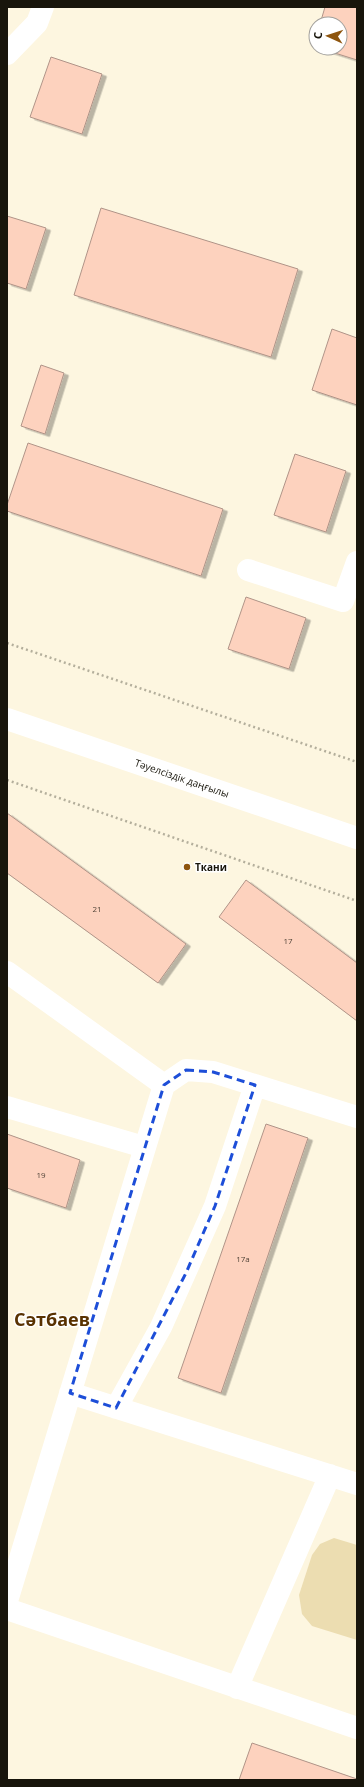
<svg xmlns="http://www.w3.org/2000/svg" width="364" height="1787" viewBox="0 0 364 1787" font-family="'Open Sans',sans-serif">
<defs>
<filter id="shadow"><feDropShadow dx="4.5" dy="2.5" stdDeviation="0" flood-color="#0004"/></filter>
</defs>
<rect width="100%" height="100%" fill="#fdf6e0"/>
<path fill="#ecddb1" d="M334,1538L357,1545V1640L312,1626L302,1614L299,1595L312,1555L320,1544Z"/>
<path fill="#fdd2be" stroke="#b09488" filter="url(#shadow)" d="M325,7H357V60L319,48H340V24H320Z
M51,57L102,74L82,134L30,117Z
M101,208L298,269L271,357L74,295Z
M7,216L46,228L26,289L7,283Z
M332,329L357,338V405L312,390Z
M41,365L64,373L45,434L21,426Z
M28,443L223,509L201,576L7,511V505Z
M295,454L346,471L326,532L274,515Z
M246,597L306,618L289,669L228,649Z
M7,813L186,944L158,983L7,873Z
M246,880L357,963V1021L219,917Z
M266,1124L308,1138L221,1393L178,1378Z
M7,1134L80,1160L66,1208L7,1188Z
M252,1743L357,1779V1780H239Z"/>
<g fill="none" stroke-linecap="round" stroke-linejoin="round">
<path stroke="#b4af9c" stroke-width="2.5" stroke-dasharray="2 3" stroke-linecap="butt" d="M7,643L357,762
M7,780L357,901"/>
<path stroke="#fff" stroke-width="22" d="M7,54L37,23L43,7
M248,570L343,601L357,562
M7,972L164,1085
M7,1107L144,1147
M70,1393L357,1484
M116,1408L161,1327L215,1206L255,1085
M7,1601L164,1085L186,1070L213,1072L357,1117
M7,1609L357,1728
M237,1688L330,1475"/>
<path stroke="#fff" stroke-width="22" d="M7,719L357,838"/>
</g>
<path fill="none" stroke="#1d4ed8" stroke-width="3" stroke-dasharray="8 5" stroke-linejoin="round" d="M186,1070L213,1072L255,1085L215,1206L186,1273L116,1408L70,1393L164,1085Z"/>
<circle fill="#8e550e" stroke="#fff" stroke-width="1.5" cx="187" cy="867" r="4"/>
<g text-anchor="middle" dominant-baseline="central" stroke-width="3" stroke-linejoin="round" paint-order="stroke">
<g font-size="8" fill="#514438">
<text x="97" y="908">21</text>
<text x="288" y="940">17</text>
<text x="41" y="1174">19</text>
<text x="243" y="1258">17а</text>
</g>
<g font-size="10" fill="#18150b" stroke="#fff">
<text transform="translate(182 778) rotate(19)">Тәуелсіздік даңғылы</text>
</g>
<g font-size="10" font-weight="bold" fill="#18150b" stroke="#fff" text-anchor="start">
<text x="195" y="867">Ткани</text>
</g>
<g font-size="18" font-weight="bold" fill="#593201" stroke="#fff">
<text x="52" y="1319">Сәтбаев</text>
</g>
</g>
<rect width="364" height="1787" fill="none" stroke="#18150b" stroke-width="16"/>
<g transform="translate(328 36) rotate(273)"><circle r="19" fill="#ffffff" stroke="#a3a19d"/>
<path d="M0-3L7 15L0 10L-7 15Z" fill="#8e550e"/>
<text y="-6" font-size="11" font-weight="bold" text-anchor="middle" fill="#18150b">С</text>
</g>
</svg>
